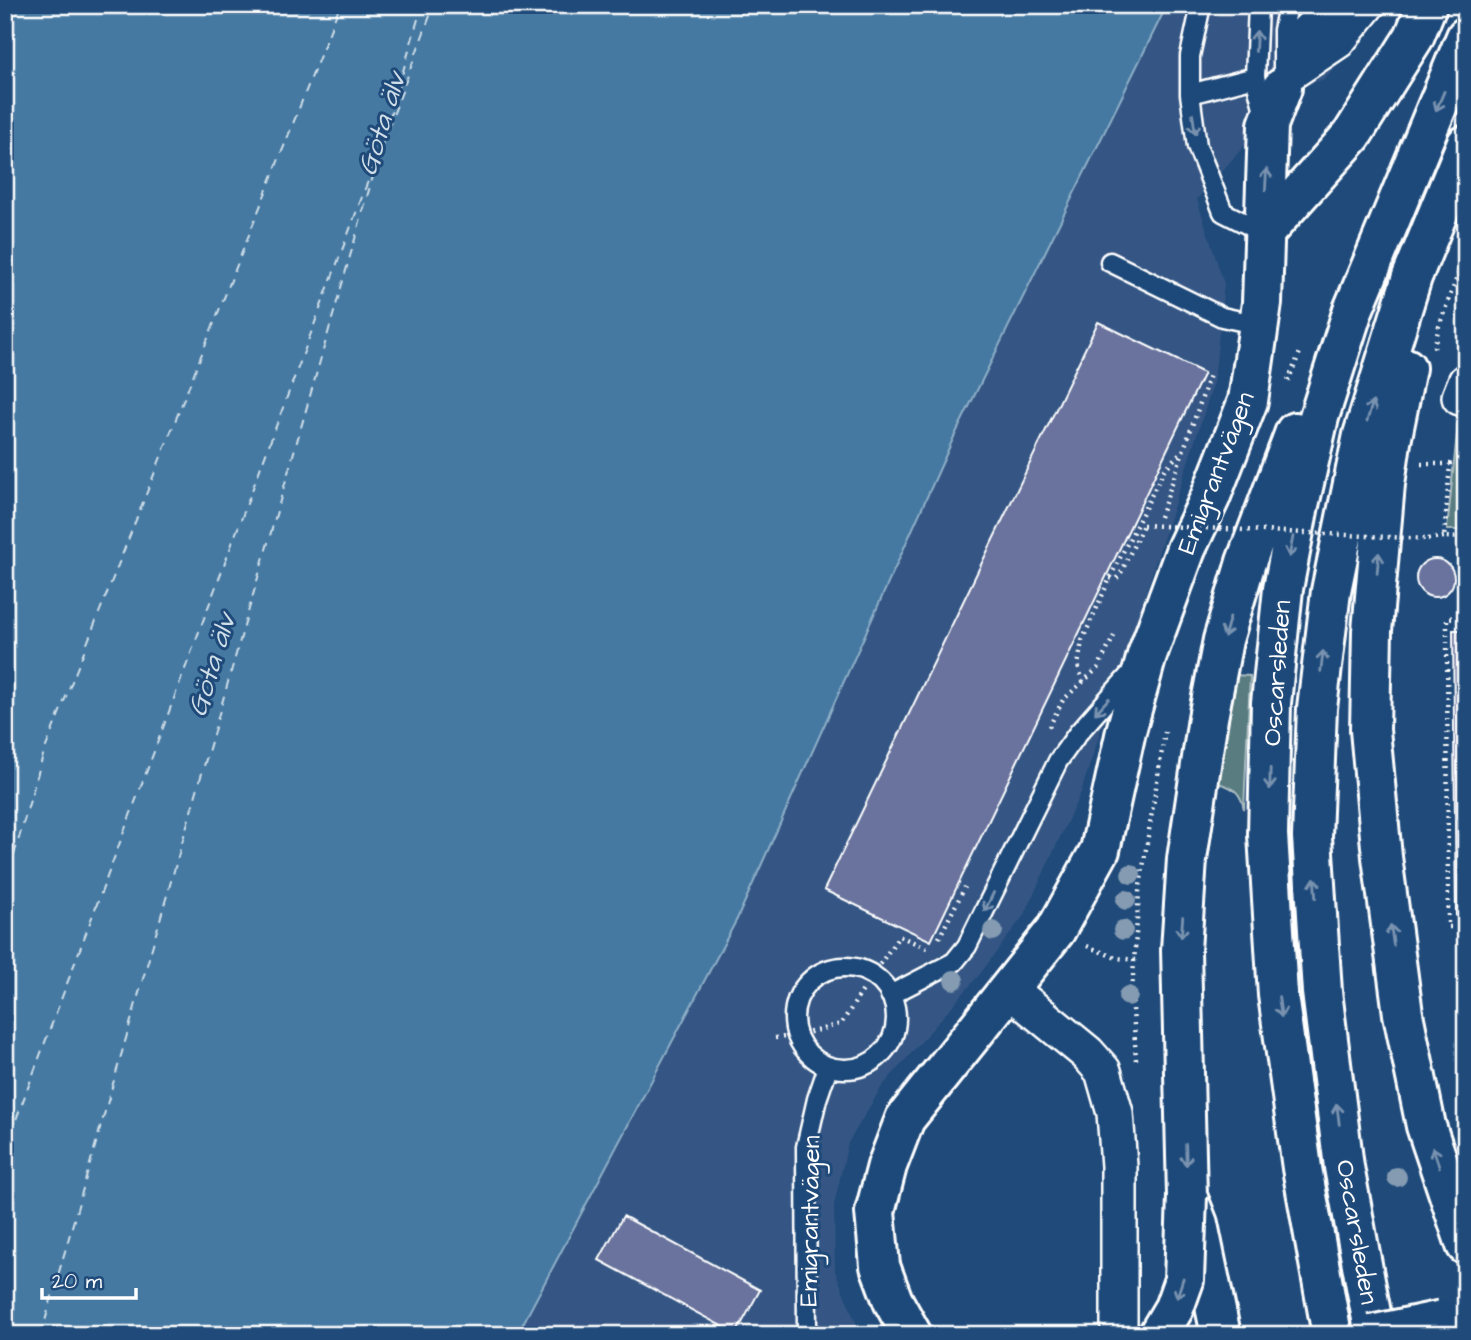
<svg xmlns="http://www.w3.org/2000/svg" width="1471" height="1340" viewBox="0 0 1471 1340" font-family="'Architects Daughter',sans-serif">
<rect width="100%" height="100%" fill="#1f4a7a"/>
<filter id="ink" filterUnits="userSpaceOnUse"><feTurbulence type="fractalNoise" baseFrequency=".0143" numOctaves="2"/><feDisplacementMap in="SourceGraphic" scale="14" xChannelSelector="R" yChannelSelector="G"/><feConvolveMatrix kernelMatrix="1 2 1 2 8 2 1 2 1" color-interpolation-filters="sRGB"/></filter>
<g filter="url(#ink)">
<path fill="#355684" d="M1167,5H1389L1370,32L1325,79L1295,89L1197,199L1224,284L1214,382L1081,792L1024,915L980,974L881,1088L848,1143L834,1205L835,1271L861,1335H517L737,919L953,439Z"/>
<path fill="#597b80" stroke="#acbdc0" stroke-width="2" d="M1460,405L1466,408V530H1447Z
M1235,675L1250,676L1244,809C1241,794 1235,788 1221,784L1212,787Z"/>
<path fill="#4479a2" stroke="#8fafc7" stroke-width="2" d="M5,5H1167L953,439L737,919L517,1335H5Z"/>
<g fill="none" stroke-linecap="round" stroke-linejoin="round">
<path stroke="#d0dee8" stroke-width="2" stroke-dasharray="9 7" stroke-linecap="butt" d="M388,129L434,5
M5,886L44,752L340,5
M5,1149L377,157
M41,1335L422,5"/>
</g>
<path fill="#69739d" stroke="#fff" stroke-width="2" d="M1098,322L1204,373L931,941L824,890Z
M1416 578a19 19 0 1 1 38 0a19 19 0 1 1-38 0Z
M1453,630H1466V915H1456Z
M623,1216L760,1290L736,1334L599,1260Z"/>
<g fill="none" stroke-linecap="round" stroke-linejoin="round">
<g stroke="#fff" stroke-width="23">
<path id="lane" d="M1201,5L1190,56V94L1197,146L1223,212L1264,233
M1258,5L1255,77L1265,115
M1283,44L1323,5
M1284,61L1331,19L1339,5
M1290,72L1341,31L1353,17
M1283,85V30L1288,5
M1282,88L1343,47L1377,5
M1190,94L1255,77
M1110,262L1222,317L1259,325
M794 1018a51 51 0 1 1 102 0a51 51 0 1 1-102 0Z
M890,995L954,962L967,946L1058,761L1078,733L1133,671
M807,1335L806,1147L817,1099L828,1067"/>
</g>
<g stroke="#fff" stroke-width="40">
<path id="street" d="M1466,382L1460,397L1466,399
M1010,990L1087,1053L1103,1071L1115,1113L1119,1166V1335"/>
</g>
<g stroke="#fff" stroke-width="44">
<path id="secondary" d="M1264,233L1352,135L1414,37L1427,5
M912,1335L893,1301L880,1266L875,1212L887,1166L905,1119L1056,930L1100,850L1126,731L1147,655L1186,549L1210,498L1248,401L1262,303L1268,125L1282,88"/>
</g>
<g stroke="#fff" stroke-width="44">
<path id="highway" d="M1406,368L1391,442L1385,484L1372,631L1370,730L1382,857L1403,1014L1426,1126L1466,1245
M1221,1335L1198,1224L1187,1196L1181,950L1187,859L1208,718L1223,640L1246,562L1295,432
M1332,1335L1302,1168L1278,995L1268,835L1271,703L1283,589L1299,505L1319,417L1353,310L1466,37
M1375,1335L1344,1167L1322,992L1312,837L1317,708L1331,591L1363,435L1412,277L1466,145"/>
</g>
<path stroke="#fff" stroke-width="4.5" stroke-dasharray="2 5" stroke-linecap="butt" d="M1434,348L1439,326L1466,253
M1288,381L1301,350
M1421,464H1450L1444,537L1466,538
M1160,517L1211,372
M1428,539L1444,537
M1110,578L1116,579L1121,573L1143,525
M1466,617L1447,618L1448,927H1466
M1083,682L1078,665L1082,641L1110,578L1164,470L1180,453
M1049,727L1063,700L1098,668L1114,636
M939,938L965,887
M1087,946L1116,958L1135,960
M872,976L899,936L927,948
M775,1038L796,1036L841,1024L865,987
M1136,1060L1132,991L1139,892L1165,732"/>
<use href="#lane" stroke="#1f4a7a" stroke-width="18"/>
<use href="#street" stroke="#1f4a7a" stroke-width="35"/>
<use href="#secondary" stroke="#1f4a7a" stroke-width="38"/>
<use href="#highway" stroke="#1f4a7a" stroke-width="38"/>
<g stroke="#fff" stroke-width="44" stroke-linecap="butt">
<path id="secondary-bridge" d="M1371,1335L1442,1320"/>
</g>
<g stroke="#fff" stroke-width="44" stroke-linecap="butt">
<path id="highway-bridge" d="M1158,1335L1174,1308L1184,1280L1187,1196"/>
</g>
<path stroke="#fff" stroke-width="4.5" stroke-dasharray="2 5" stroke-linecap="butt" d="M1143,525L1428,539"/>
<use href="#secondary-bridge" stroke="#1f4a7a" stroke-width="38"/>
<use href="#highway-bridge" stroke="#1f4a7a" stroke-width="38"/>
</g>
<g fill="#849bb2">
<circle cx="1131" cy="874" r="10"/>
<circle cx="1126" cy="900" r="10"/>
<circle cx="1123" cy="930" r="10"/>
<circle cx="993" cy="931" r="10"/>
<circle cx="954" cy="980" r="10"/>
<circle cx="1128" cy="996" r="10"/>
<circle cx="1397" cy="1177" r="10"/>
</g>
<defs><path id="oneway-shaft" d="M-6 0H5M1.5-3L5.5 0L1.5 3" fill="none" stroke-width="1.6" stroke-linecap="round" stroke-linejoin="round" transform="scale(1.75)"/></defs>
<g stroke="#7992af">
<use href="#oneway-shaft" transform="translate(1256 41) rotate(-87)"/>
<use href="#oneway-shaft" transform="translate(1440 101) rotate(113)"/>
<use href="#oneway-shaft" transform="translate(1194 124) rotate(82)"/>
<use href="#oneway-shaft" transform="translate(1266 179) rotate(-87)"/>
<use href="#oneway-shaft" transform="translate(1370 411) rotate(-73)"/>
<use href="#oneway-shaft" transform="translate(1291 547) rotate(101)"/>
<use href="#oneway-shaft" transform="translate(1378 563) rotate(-85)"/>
<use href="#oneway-shaft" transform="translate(1227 627) rotate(106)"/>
<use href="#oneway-shaft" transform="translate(1322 661) rotate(-83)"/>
<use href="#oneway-shaft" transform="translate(1102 706) rotate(132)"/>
<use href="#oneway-shaft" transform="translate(1270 779) rotate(91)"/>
<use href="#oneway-shaft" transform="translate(1315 888) rotate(-94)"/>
<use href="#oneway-shaft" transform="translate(989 902) rotate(116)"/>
<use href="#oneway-shaft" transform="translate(1182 927) rotate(94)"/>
<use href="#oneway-shaft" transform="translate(1392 935) rotate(-98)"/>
<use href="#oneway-shaft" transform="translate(1280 1007) rotate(82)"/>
<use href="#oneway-shaft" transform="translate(1338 1114) rotate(-97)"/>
<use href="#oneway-shaft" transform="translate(1186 1155) rotate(88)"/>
<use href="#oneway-shaft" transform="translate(1436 1157) rotate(-109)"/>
<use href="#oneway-shaft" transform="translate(1180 1288) rotate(108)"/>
</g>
</g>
<g text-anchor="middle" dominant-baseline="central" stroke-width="6" stroke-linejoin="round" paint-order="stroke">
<g font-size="26" fill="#fff" stroke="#1f4a7a">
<text transform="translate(1216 473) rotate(-69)">Emigrantvägen</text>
<text transform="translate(1277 673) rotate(-86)">Oscarsleden</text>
<text transform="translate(810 1221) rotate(-89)">Emigrantvägen</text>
<text transform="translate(1357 1232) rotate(80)">Oscarsleden</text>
</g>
<g font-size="28" font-style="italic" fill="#d0dee8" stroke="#1f4a7a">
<text transform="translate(382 124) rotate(-73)">Göta älv</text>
<text transform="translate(212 665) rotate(-73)">Göta älv</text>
</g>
</g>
<rect width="1471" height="1340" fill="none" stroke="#1f4a7a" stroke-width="28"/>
<rect x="14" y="14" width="1443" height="1312" fill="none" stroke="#fff" stroke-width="2.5" filter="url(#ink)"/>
<path d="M42 1288v10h94v-10" fill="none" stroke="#ffffff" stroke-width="3.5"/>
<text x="52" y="1288" font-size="21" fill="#ffffff" stroke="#1f4a7a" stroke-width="5" paint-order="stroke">20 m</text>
</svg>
